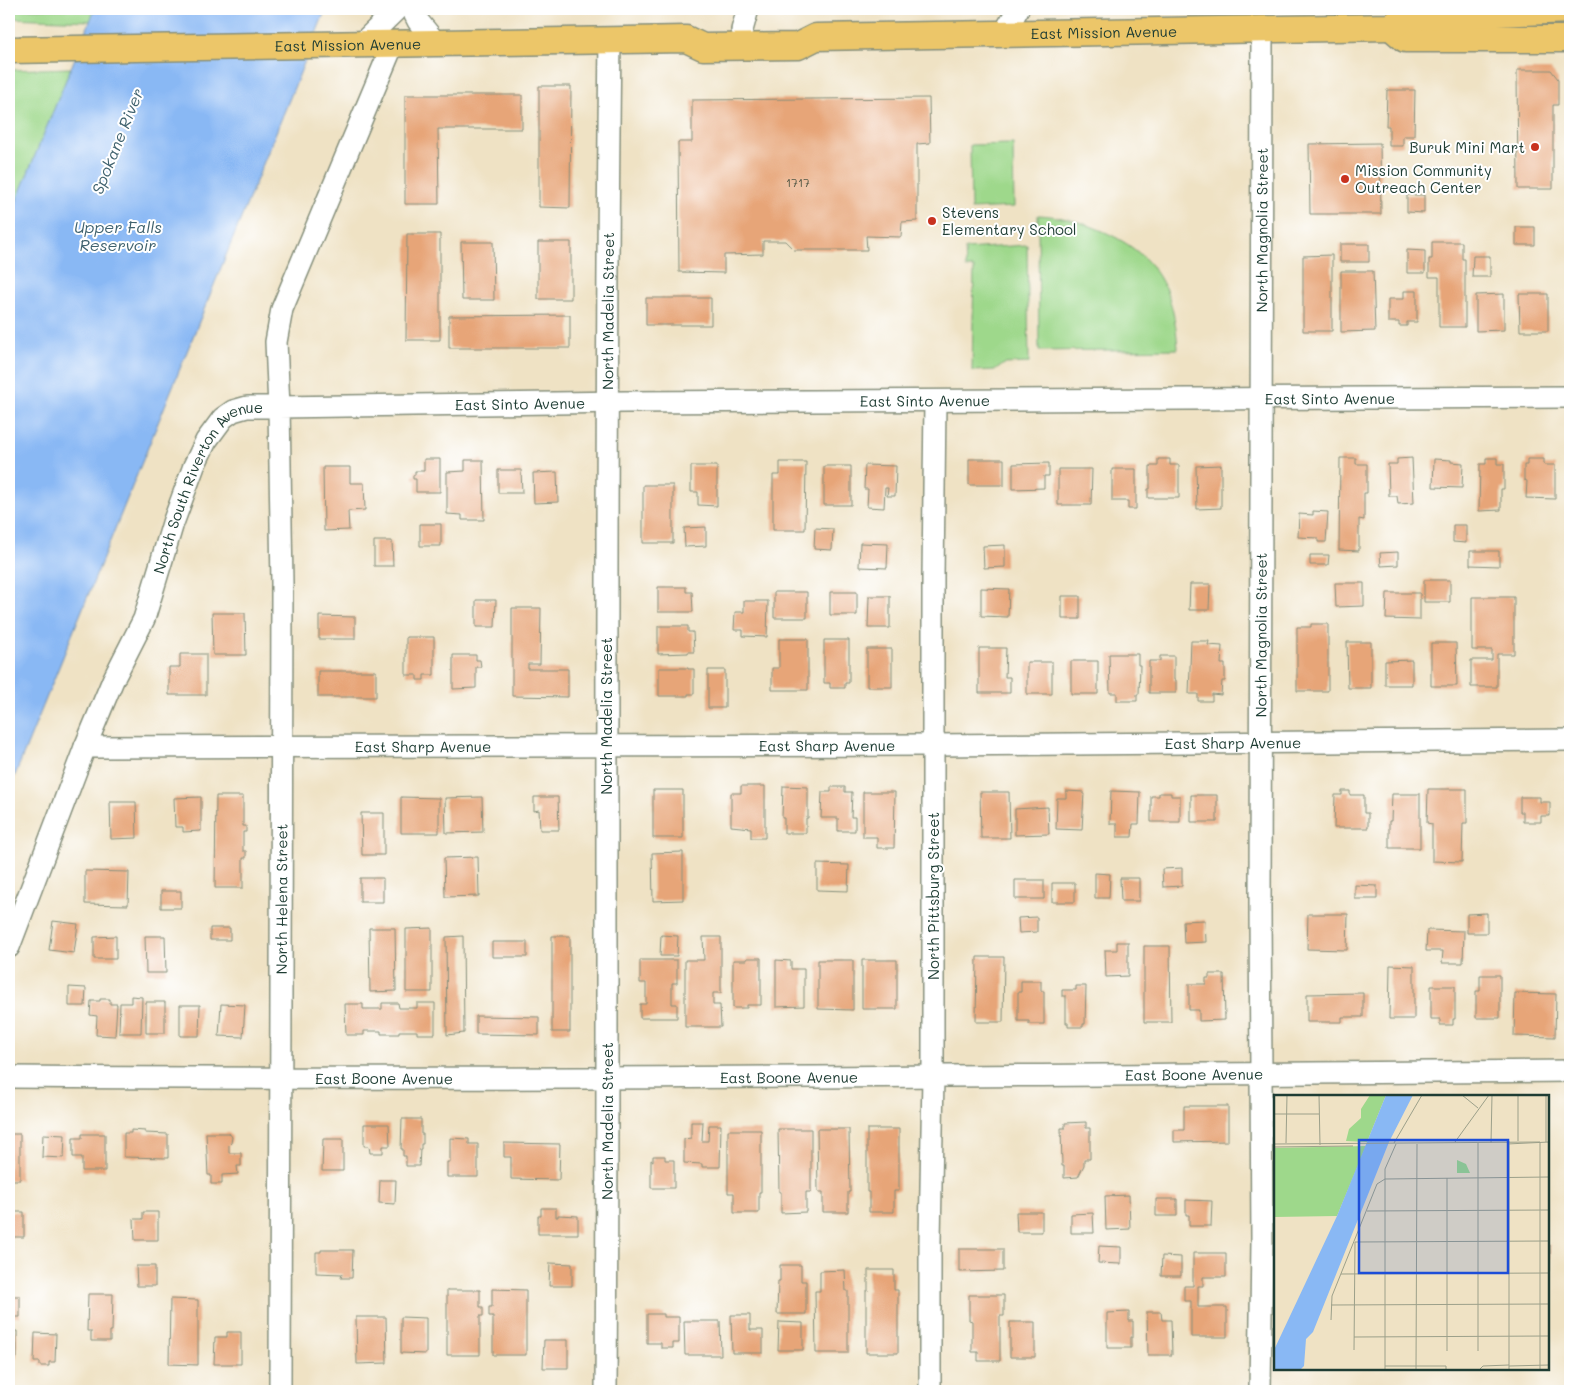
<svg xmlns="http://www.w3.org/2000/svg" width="1579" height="1400" viewBox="0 0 1579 1400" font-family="Mali,sans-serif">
<rect width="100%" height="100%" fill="#fff"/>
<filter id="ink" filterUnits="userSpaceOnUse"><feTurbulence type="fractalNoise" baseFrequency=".02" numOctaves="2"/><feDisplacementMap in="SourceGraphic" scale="10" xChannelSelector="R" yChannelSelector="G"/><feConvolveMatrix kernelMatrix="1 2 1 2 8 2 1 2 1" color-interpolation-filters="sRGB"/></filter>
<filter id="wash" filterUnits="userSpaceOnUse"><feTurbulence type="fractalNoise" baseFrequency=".0096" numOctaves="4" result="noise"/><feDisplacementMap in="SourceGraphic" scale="20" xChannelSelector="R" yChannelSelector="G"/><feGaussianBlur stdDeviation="1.12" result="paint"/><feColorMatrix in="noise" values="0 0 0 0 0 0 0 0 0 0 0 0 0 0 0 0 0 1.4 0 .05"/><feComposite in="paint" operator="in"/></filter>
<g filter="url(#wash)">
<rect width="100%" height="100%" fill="#efe2c4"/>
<path fill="#9ed88b" stroke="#5e8a60" d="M9,9H95L91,21L9,18Z
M71,68L68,75L9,219V70Z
M1013,144L1014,207L971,209L970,145Z
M1038,215C1060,216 1078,221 1098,229C1156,253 1174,288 1178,349L1039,351Z
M1027,245L1029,363L1004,364L996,370L972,371L974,268H966L965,249Z"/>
<path fill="#89b8f4" stroke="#547a94" d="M95,9H326L9,790V219Z"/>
<g id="blocks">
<path fill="#e7a578" d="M1517,70H1551L1558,79V105H1553V189H1518Z
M539,86H571L570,208L539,207Z
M1387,90H1415L1414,136H1403V146H1389V126H1386Z
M405,95H522V129H438L439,204H405Z
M929,98L930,143L917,144V221L902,222L901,237L866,236L867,250H794L785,241H763V254L724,255V273L679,272L678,142H692V100Z
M1380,143L1381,214H1310L1309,144Z
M1407,195H1424V213L1407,212Z
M1516,227H1535V245H1516Z
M407,234H440V340H406Z
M461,242H493L494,300H462Z
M538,242H571V299H538Z
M1432,242H1462V259H1465V327H1439V277H1429V259H1432Z
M1340,244H1369V262H1340Z
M1407,250L1425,251V273H1407Z
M1332,255V331H1303V256Z
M1473,256H1490V277H1472Z
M1341,271H1373L1375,331L1341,332Z
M1404,291H1417V322H1407V326H1399V322H1388V299H1404Z
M1504,294V330L1476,331V295Z
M1519,294H1548V331H1520Z
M646,298H711V325H646Z
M570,315V348H449V316Z
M1340,458H1356V464H1367V493H1364V520L1359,519V551L1339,550Z
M1412,458L1414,503L1398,504L1397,496H1389L1388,464H1397V459Z
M1486,458H1497V464H1504V489H1501V510L1479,511L1480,464H1486Z
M424,459H440V492H416V479H413V475H415V471H424Z
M969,459H1004V485H969Z
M1158,459H1170V465H1179V498H1148V489H1150V466H1158Z
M1434,459L1451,460V462L1463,463L1462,488L1433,487Z
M1527,459H1544V465H1555V499L1526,498L1527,481L1524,480V465H1527Z
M465,460H483L484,520H462V515L447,514V472L465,471Z
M780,462H806L805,530H773V475H780Z
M1049,463V476H1044V488L1013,489V464Z
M865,465L896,466L895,496H887L888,488H885L884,508L867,507L868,489H864Z
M1221,465V508L1197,509L1196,466Z
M691,466H717V506L698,505V492H691Z
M824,466H851V505H824Z
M323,467H350V483H364L365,510L348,511L349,530L324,531Z
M1058,469H1092L1091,505H1058Z
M1112,469H1136V509H1128V501H1112Z
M498,470H521L522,493H498Z
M557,472L558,502L534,503L533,473Z
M643,485H673V543H643Z
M1313,511L1328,512L1326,542H1318V538L1298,537L1299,514L1313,515Z
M420,524H441V546H420Z
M1453,525H1466V543L1453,542Z
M706,527V546L685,547L684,528Z
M815,528L833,529L832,550L814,549Z
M374,541H392L393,566H374Z
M860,543L888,544L887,568L859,567Z
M1005,545V567L984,568L983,546Z
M1470,551H1499V566L1470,565Z
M1398,552V565L1381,566L1380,553Z
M1310,555H1329L1328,565H1310Z
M1424,580H1450V602H1424Z
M1335,583H1364V606L1336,607Z
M1190,584H1210L1209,610H1189Z
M658,587H686V592H692L693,612H658Z
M981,588L1009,589L1008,617L981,616Z
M774,592H807V618H774Z
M830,592H857V615H830Z
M1387,593H1420V620L1386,619Z
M869,596H890V628H868Z
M1062,596H1080V619H1062Z
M1472,597H1514V654H1497V687H1471V660H1492V650H1472Z
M476,600H496L495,627H476Z
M744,601H768L767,637L743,636V630H734L735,612H744Z
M512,608H541L540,664H528V669H568V697L512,696Z
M212,613H245L246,655H213Z
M319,616L355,617V639H319Z
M1311,624H1328V691H1297V627H1311Z
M658,626H688V632H693L694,652H688V653L658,654Z
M406,637H434V675H424V680H417V675H406Z
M779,639H808V690H772V668H779Z
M824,640H849V683H845V688H830V683H824Z
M1191,641H1209L1208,645L1222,646L1221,664H1225V681H1222L1221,695L1212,694V701H1198V694H1189Z
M1347,642H1371V688H1348Z
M1431,643H1456L1457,686H1431Z
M979,648H1006L1005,677H1010V693H979Z
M867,649H892V687H867Z
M180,654H206V695H169V667H180Z
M1109,654H1138V665H1140L1139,694H1137V701H1117V693H1110Z
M453,655H476V660H480L481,667H476V688L453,689Z
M1160,656H1174V680H1176V693H1149V661H1160Z
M1412,660V685H1385V661Z
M1071,661H1098V694H1071Z
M1027,662H1052V694H1027Z
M659,668H688V669H694V694H688V696H659Z
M708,670H725V708H708Z
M318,671H376V697H318Z
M741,786H765V838H751V828L731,826V793H741Z
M783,786L808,787V818H806V833H784V818H782Z
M831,787H845V792H852L851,817H855V831H838V818H821L822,792H831Z
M1428,789H1467V823H1463L1462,862L1432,861V824L1427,823Z
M653,790H683V838H653Z
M1066,791L1084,792L1082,830L1056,829L1057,798H1066Z
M1111,791L1140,792L1139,824H1133L1132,837H1117V824H1110Z
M1342,791H1350V795H1364V813H1368V828H1334L1335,795H1342Z
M863,792H895L894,848H877V837H863Z
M980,792H1009L1010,838H981Z
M1159,793H1171V796H1180V822H1151V796H1159Z
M1392,794H1420V848H1389V821H1391Z
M1191,795H1217V822H1191Z
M216,796H243V826H246V832H243V851H246V858H243V888H215Z
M201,797V831L183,832V827H175L174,798Z
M401,797L439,798V833H401Z
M482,797L483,832L446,833L445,798Z
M534,797H558L559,830H540L539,810L534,811Z
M1520,797H1540V802H1550V816H1541V822H1523V812H1520Z
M110,802H136L137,838L111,839Z
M1048,807L1049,834L1015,835V809Z
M361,813H384V855H362Z
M683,852V900L653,901L652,853Z
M478,857L479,896L445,897L444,858Z
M817,864L849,865L848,891L817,890Z
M1182,868V886L1163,887L1162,869Z
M85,871L129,872L128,905L85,904Z
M1095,873L1110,874L1109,898H1095Z
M360,878H383V902H360Z
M1120,878H1139V901H1121Z
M1015,880H1044V899H1015Z
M1052,883H1075V902H1052Z
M1355,885L1377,886V899H1355Z
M161,891H181V908H161Z
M1487,913V933H1467V914Z
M1308,914H1348L1347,950L1307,949Z
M1037,917V932L1019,933L1018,918Z
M1205,920L1206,942L1184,943L1183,921Z
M53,921L78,924L74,953L49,950Z
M210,928H230V940H210Z
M369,928H395L396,991L370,992Z
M432,928V992H406V929Z
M1427,930L1464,931L1463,963H1442L1443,951H1426Z
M661,935L678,936L677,956H660Z
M116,936V959H94V937Z
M145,936H165L166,973H146Z
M463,936L464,1033L447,1035L446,937Z
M552,936H570V1032H552Z
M703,937H721V993H713V1005H720L721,1027H685V960H704Z
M492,942H527V957H492Z
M1117,942H1128V976L1106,977L1105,950H1117Z
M1144,946H1170L1171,1022H1144Z
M977,957H1004L1003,1022H976Z
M747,958H761V1005H747V1008H733V960H747Z
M640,960H677V983H672V1004H677V1018H640V1004H646V983H640Z
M776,960L791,961V969H804V1006L776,1007Z
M818,960H853V1010L818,1009Z
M862,960H897V1009H862Z
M1390,965L1414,966V1019H1389Z
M1209,974H1224L1225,1020L1199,1021V1010H1189V984H1206V978H1209Z
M1480,975H1500V1018H1476V991H1480Z
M1021,981H1041V991H1044V1024H1029V1021H1018V992H1021Z
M1076,986H1086L1085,1024H1083V1027H1068V1023H1066V996H1062V990H1076Z
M1431,986H1455V1019H1453V1025H1440V1019H1431Z
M69,987L86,988L85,1006H69Z
M1363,993V1017H1342V1022H1307V994Z
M1515,993L1556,994L1555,1037L1514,1036Z
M131,996L142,997L141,1033H119L120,1003H131Z
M100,999H110V1004H117L115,1036L96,1035L97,1016L90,1015L91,1001H100Z
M146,1002H165V1033H146Z
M382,1003H398L399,1008H417V1003H435V1034H417V1031H399V1034H381V1031H364V1035H346L345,1004H363V1009H382Z
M221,1004L245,1005L243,1037L219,1036Z
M180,1005H200L199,1036H180Z
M476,1016L539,1017V1035L476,1034Z
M1184,1106H1228V1141L1174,1142V1130H1184Z
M402,1119H421V1134H423V1144H421V1149H420L419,1166H406V1156H403V1149H401Z
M691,1122H703L702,1141H708L709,1125H721L720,1167H702V1164L684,1163V1139L691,1138Z
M1086,1122V1128H1090V1159H1084V1165L1078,1177L1064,1178V1166H1062L1061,1128H1065V1123Z
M364,1124H389L390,1146H383V1153H370L369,1146H364Z
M778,1129H811V1192H806V1212L781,1213V1192H779Z
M817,1129H849L850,1192H848V1212H823V1192H818Z
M867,1129H899V1191H894V1212H869V1192H867Z
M131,1130L145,1131V1133L168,1134V1158L124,1157V1133H131Z
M728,1130H761V1192H759V1213H734V1193H728Z
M206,1133H229L232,1137L231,1143L229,1145V1153H241V1166H237L238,1174L222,1175V1184H211V1175H208Z
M9,1134H20V1180H9Z
M43,1134L65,1135L64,1158L42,1157Z
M82,1134H105V1171H82V1157H73V1138H82Z
M450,1138L469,1139V1144H478V1177H447V1162H450Z
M323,1139H343V1171H322Z
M504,1143L560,1144L559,1180L511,1179V1157H504Z
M653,1156H665V1160H674V1188H651V1160L653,1161Z
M380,1180H396L395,1204L379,1203Z
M1129,1195L1130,1229L1106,1230L1105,1196Z
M1156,1199H1177V1216H1156Z
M1186,1200L1212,1201L1211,1226H1189V1215H1186Z
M541,1208H556V1217H558V1215L578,1216V1234H538V1216H541Z
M9,1212H24V1237H9Z
M143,1212H158V1240H135L134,1219H143Z
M1016,1212H1042V1232H1017Z
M1093,1213L1094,1233H1071V1214Z
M1548,1245H1550V1270H1548Z
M1099,1246L1121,1247V1264L1098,1263Z
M959,1249H1003V1271L959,1272Z
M321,1250H353L352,1278H341L342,1274L316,1273V1252H321Z
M1193,1253H1226V1277H1203V1286H1198V1307H1227V1337H1191V1301H1184V1286H1193Z
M1162,1256L1181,1257V1276H1161Z
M550,1263L572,1264V1286H549Z
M780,1265H801V1281H806V1314H777L778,1281H780Z
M136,1266H155V1286H137Z
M845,1270L846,1291H848V1353H816L815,1291H820V1271Z
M868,1270H894V1290H898V1353H866V1291H868Z
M492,1289L526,1290V1355H493V1316H489V1307H492Z
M447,1290H480V1307H483V1316H480V1355H447Z
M88,1294H113L112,1331H110V1341H91V1331H87Z
M969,1295H1004V1316H1000V1361H978V1352H972V1321L969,1320Z
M9,1296H20V1317H9Z
M170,1299L198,1300V1365L169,1364Z
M1129,1312V1321H1133V1337H1131V1348H1107V1313Z
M1147,1312H1161L1162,1320H1171L1172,1355H1148Z
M647,1314H664V1317H679V1343H673V1348H661V1343H647Z
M731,1315H750V1330H763V1353H732Z
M356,1317H386L387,1363L357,1364Z
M401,1317L426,1318V1354L401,1353Z
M684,1321H720L721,1355H685Z
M779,1322L803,1323V1350H778Z
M1010,1322H1035V1357H1010Z
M9,1331H17V1358L9,1359Z
M227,1332H241V1364H214L215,1337H227Z
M35,1333L56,1334L55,1362H49V1366H40V1362H34Z
M544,1340H568V1368H543Z"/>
</g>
</g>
<g filter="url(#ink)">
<use href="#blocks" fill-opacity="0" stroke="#87907c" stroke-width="1"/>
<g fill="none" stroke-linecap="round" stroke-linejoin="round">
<g stroke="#87907c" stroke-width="24">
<g id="minor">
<path d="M412,9L418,21L436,43"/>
<path d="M742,30L748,9"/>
<path d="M1004,33L1018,9"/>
<path d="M360,45L397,9"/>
<path id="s1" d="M85,747L934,745L1570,740"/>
<path id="s2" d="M9,947L85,747L113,680L144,619L173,523L194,466L206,441L223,418L233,411L247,407H279L276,342L282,309L393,44"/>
<path id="s3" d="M9,1077C529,1081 1050,1075 1570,1071"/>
<path id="s4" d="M280,1391L282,583L279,407L625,402L1570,397"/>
<path id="s5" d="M606,1391C609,941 604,491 610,41"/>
<path d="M930,1391V1241L933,1076V578L935,401"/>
<path id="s6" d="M1260,1391L1262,1241L1260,907L1262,28"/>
</g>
</g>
<g stroke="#87907c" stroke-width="29">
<g id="major">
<path d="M1391,27L1405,39H1570"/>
<path id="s7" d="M9,50L686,39L703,47L798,46L816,37L1391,27L1405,17L1570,10"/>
</g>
</g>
<use href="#minor" stroke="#fff" stroke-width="21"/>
<use href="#major" stroke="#ecc669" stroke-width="26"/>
</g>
</g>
<g fill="#c8321e" stroke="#fff" stroke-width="2">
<circle cx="1535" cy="147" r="5"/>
<circle cx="1345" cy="179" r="5"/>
<circle cx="932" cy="221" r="5"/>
</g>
<g text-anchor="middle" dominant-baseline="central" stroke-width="4" stroke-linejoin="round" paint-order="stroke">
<g font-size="12" fill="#515745">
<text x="798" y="182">1717</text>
</g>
<g font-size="15" fill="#1f3d34" stroke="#fff">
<text stroke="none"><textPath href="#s7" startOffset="1099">East Mission Avenue</textPath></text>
<text stroke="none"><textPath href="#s7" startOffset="339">East Mission Avenue</textPath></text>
<text stroke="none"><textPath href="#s6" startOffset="1161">North Magnolia Street</textPath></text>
<text stroke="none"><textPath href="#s5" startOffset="1080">North Madelia Street</textPath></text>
<text stroke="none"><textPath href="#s4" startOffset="2035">East Sinto Avenue</textPath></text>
<text stroke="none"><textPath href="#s4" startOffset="1630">East Sinto Avenue</textPath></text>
<text stroke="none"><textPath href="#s4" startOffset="1225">East Sinto Avenue</textPath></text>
<text stroke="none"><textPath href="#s2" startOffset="509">North South Riverton Avenue</textPath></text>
<text stroke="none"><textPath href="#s6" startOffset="756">North Magnolia Street</textPath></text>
<text transform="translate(606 716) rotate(-90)">North Madelia Street</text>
<text stroke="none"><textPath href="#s1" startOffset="1148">East Sharp Avenue</textPath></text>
<text stroke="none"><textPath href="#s1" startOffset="742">East Sharp Avenue</textPath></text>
<text stroke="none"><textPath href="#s1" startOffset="338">East Sharp Avenue</textPath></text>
<text transform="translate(933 896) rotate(-90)">North Pittsburg Street</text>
<text stroke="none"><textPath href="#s4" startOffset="492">North Helena Street</textPath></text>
<text stroke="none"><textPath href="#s3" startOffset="1185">East Boone Avenue</textPath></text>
<text stroke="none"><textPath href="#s3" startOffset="780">East Boone Avenue</textPath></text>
<text stroke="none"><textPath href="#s3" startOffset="375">East Boone Avenue</textPath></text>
<text stroke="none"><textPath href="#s5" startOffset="270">North Madelia Street</textPath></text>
</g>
<g font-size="15" fill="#1f3d34" stroke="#fff" text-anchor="start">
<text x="1525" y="147" text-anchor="end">Buruk Mini Mart</text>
<text x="1355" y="170">Mission Community<tspan x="1355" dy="17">Outreach Center</tspan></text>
<text x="942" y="212">Stevens<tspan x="942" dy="17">Elementary School</tspan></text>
</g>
<g font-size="16" font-style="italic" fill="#3f626e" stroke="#fff">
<text transform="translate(117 141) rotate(-68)">Spokane River</text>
<text x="118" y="226">Upper Falls<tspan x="118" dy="18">Reservoir</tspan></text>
</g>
</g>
<g transform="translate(1274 1095)">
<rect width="275" height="275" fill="#efe2c4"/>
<path d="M96,0H112L93,47L72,46L75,34L87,23V14ZM92,51L63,121L0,122V53ZM183,65L192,69L196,78H183Z" fill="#9ed88b"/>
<path d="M112,0H139L115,47L39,237L32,244L30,271L26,275H0V255L63,121Z" fill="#89b8f4"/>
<path fill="none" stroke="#9ca08a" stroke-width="1" d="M45,0L46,50M188,0L204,13M0,19H45M244,46V0M181,47L215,0M272,47V0M12,48L13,0M120,48L148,0M217,48L218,0M0,49L266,47M233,49L275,47M0,52L79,51M93,116L275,115M67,179L275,178M57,210L275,209M57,225L58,201L103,89L111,84V74L122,49M80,242L275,241M80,255L81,147L275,146M173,256V83M204,256V48M111,271H172V275M235,271L275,270M111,275V84L275,82M142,275L143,49M205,275L209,271L235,270M235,275V46M266,275V47"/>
<path fill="#1d4ed8" fill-opacity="0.15" stroke="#1d4ed8" stroke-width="2.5" d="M85,45H234V178H85Z"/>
<rect width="275" height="275" fill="none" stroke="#1f3d34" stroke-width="2.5"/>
</g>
<rect width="1579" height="1400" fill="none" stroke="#fff" stroke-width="30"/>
</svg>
